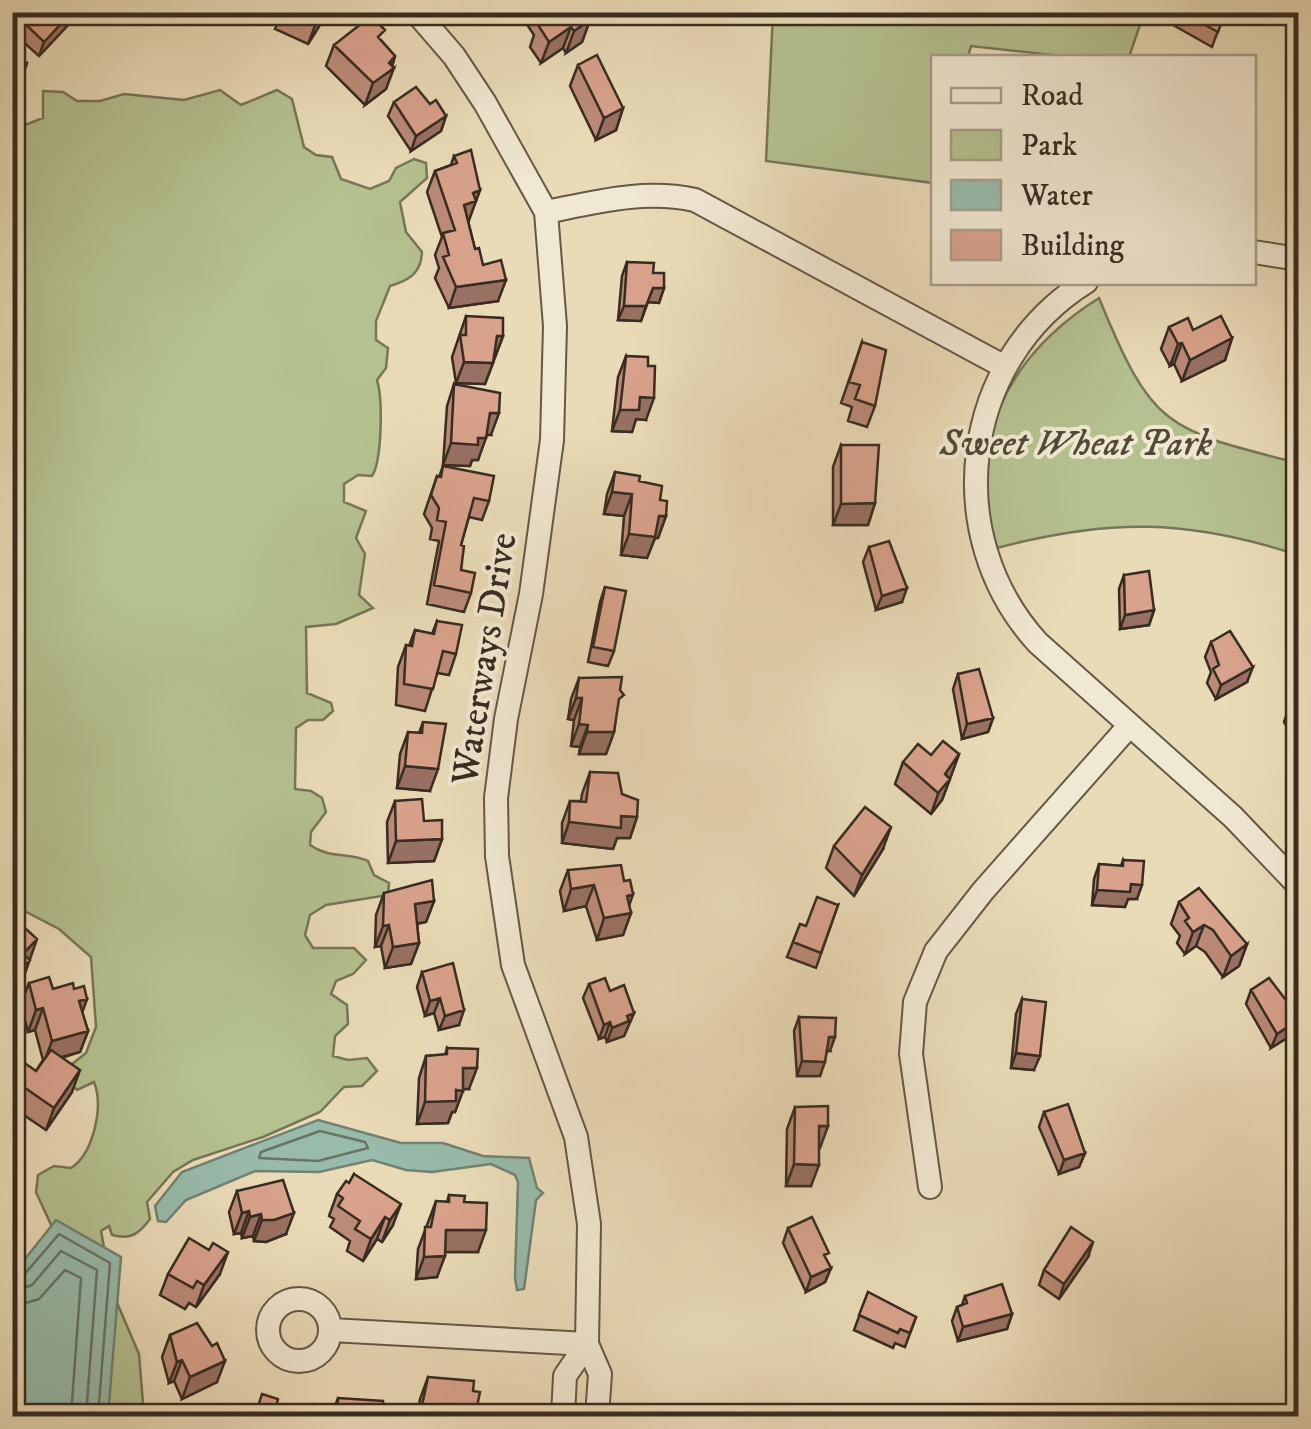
<svg xmlns="http://www.w3.org/2000/svg" width="1311" height="1429" viewBox="0 0 1311 1429" font-family="'IM FELL DW Pica',serif">
<rect width="100%" height="100%" fill="#eadbb8"/>
<filter id="stains"><feTurbulence type="fractalNoise" baseFrequency=".002" numOctaves="4"/><feColorMatrix values="0 0 0 0 .2 0 0 0 0 .09 0 0 0 0 .02 0 0 0 .5 -.17"/></filter>
<radialGradient id="worn" r=".72"><stop offset=".6" stop-color="#630" stop-opacity="0"/><stop offset="1" stop-color="#630" stop-opacity=".3"/></radialGradient>
<path fill="#b5c190" stroke="#767658" stroke-width="2.5" d="M773,13V12L1144,13L1129,57H1071L971,46L968,57L934,58L933,183L766,161Z
M220,90L241,105L277,90L292,99L304,147L316,155L332,157L341,179L370,189L389,181L396,168L414,159L426,163L427,178L400,202L406,232L422,252C421,273 410,280 390,286L376,321V340L388,348L386,368L377,380C383,399 382,461 372,476L358,475L344,484V502L366,511L356,538L365,554L359,595L373,608L336,624L306,627L307,693L331,703L333,711L323,720H308L296,728L295,789L311,791L322,798L326,812L311,832L310,845C330,859 347,852 368,861L374,875L389,883L388,895L326,905L310,915L305,935L313,948H354L366,960L353,974L336,981L331,994L347,1005L348,1024L335,1036L333,1056L348,1060L367,1058L377,1071L362,1086L344,1087L320,1112L263,1137L193,1160L173,1172L147,1202L150,1219C139,1234 131,1240 112,1235L109,1226L101,1231L112,1291L139,1354L144,1416H76L57,1238L36,1192L38,1175L54,1166L71,1168C93,1154 104,1107 94,1082L77,1090L65,1079L67,1068L86,1053L96,1027L91,957L59,929L13,905L12,130L43,118V91L63,92L77,101H100L124,94L184,100Z
M1099,298C1152,428 1166,430 1298,463V555C1188,519 1109,518 997,548C960,443 1010,354 1099,298Z"/>
<path fill="#98bbab" stroke="#728273" stroke-width="2.5" d="M318,1120L401,1143H443L483,1156L529,1158L537,1188L543,1193L536,1200L524,1289L517,1290L515,1278L518,1182L515,1175L491,1164L432,1172L406,1170L372,1160L319,1172L255,1171L186,1200L166,1222L158,1221L155,1206L182,1172Z
M56,1220L121,1257L108,1416H13V1274Z"/>
<g fill="none" stroke-linecap="round" stroke-linejoin="round">
<path stroke="#687466" stroke-width="2.5" d="M320,1131L365,1142L368,1148L318,1161L259,1158L261,1152Z
M12,1279L23,1276L59,1234L110,1263L98,1416
M12,1292L32,1285L61,1251L97,1270L86,1416
M12,1307L39,1299L65,1270L81,1278L71,1416"/>
<g stroke="#645846" stroke-width="26">
<path id="minor" d="M416,12L454,56L485,103L546,212L555,326L552,440L531,594L506,719L496,798L497,856L513,965L576,1137L589,1224L587,1344L600,1374L597,1416
M546,212C596,202 644,189 695,200L1003,366
M1254,252L1298,259
M1086,282C961,360 939,535 1038,643L1233,817L1298,885
M930,1187L911,1054L915,1002L936,951L983,891L1129,726
M268 1330a31 31 0 1 1 62 0a31 31 0 1 1-62 0Z
M331,1330L587,1344
M563,1416L565,1376L587,1344"/>
</g>
<use href="#minor" stroke="#f1e8d1" stroke-width="22"/>
</g>
<path fill="#bb8b79" stroke="#382c20" stroke-width="2.5" d="M72,12L67,26L39,56L12,32L18,17Z
M271,12H328L308,44L275,29L277,25L268,20Z
M526,12H585L590,20L582,42L566,53L563,48L541,63L530,47L534,35L524,20Z
M1177,12H1225L1212,47L1173,25Z
M381,40L395,56L386,89L365,105L326,66L334,45Z
M578,65L623,108L616,130L596,140L570,86Z
M394,102L430,104L446,116L441,131L411,151L388,116Z
M454,156L480,190L468,221L475,249L498,301L449,308L435,278L439,268L435,255L442,237L427,192L435,171L451,165Z
M627,262L653,273L664,288L659,303L648,302L641,321L618,320L622,276Z
M466,316L503,336L485,384L456,383L452,357Z
M1169,327L1193,330L1232,338L1225,360L1182,381L1174,364L1170,366L1161,349Z
M862,342L875,406L867,427L848,421L852,407L841,403Z
M626,356L646,420L636,419L632,432L612,431L618,377Z
M1298,361V405L1292,404Z
M454,384L491,435H486L478,460H472L470,466L443,465L447,406Z
M841,445L875,503L868,525H833V467Z
M443,466L489,501L482,520L469,517L461,545V570L471,593L464,612L427,604L439,541L430,539L432,528L424,514L437,476L439,477Z
M615,472L639,481L660,500L666,516L658,538H655L647,558L621,555L624,516L604,514L607,494Z
M869,547L902,602L876,610L863,562Z
M1124,575L1154,610L1149,625L1120,629L1119,589Z
M605,587L614,651L608,666L588,662L600,602Z
M437,621L456,654L449,675L437,673L425,711L396,705L398,667L406,645L409,646L415,630L432,634Z
M1211,642L1247,682L1216,699L1207,683L1211,672L1205,657Z
M958,674L993,718L988,732L962,739L953,689Z
M579,678L616,717L614,732L606,754H579L580,747L571,746L574,720L568,719L571,699Z
M1298,696V746L1284,722L1292,700Z
M423,722L430,791L397,788L400,754L408,732L419,733Z
M959,754L942,800L931,814L895,784L903,762L931,755Z
M590,772L622,794L637,817L630,838H617L613,849L562,843V823L570,801H581L582,794Z
M395,801L424,821L442,839L434,861L388,863L387,822Z
M834,846L883,849L854,896L826,868Z
M1123,860L1137,899H1128L1125,907L1092,905L1094,879L1099,864L1121,866Z
M568,870L624,881L633,894L629,905L631,913L623,935L597,940L586,906L564,911L560,891Z
M384,893L434,901L426,922L417,924L419,943L411,964L385,968L381,946L375,947L376,915Z
M1179,902L1247,944L1239,966L1223,977L1205,952L1196,946L1185,954L1177,943L1180,936L1171,924Z
M838,905L816,968L787,957L800,924L806,926Z
M422,972L459,1025L439,1030L434,1013L425,1016L417,987Z
M29,983L53,989H74L87,999L82,1012L88,1031L80,1052L61,1058L72,1092L46,1130L12,1107V1088L15,1081L36,1071L43,1060L35,1030L28,1032L21,1004Z
M589,984L610,991L634,1013L624,1036L607,1042L605,1037L599,1039L583,998Z
M1251,990L1298,1016V1024L1295,1033L1271,1048L1246,1004Z
M1022,999L1034,1070L1011,1068L1016,1014Z
M799,1017L830,1051H827L820,1076H797L794,1031Z
M447,1048L469,1089H463L455,1112H452L448,1123L417,1124L419,1078L426,1056L445,1055Z
M1298,1075V1117L1291,1091L1296,1076Z
M795,1107L828,1126L819,1148L811,1186H786L787,1129Z
M1044,1112L1085,1153L1079,1167L1059,1174L1039,1127Z
M354,1174L393,1225L382,1242L377,1239L363,1261L347,1251L350,1241L330,1227L334,1219L329,1216L337,1194L349,1183Z
M237,1191L286,1234L266,1242L254,1241L253,1236L242,1238L241,1233L234,1234L229,1212Z
M449,1195L464,1202L478,1252H445L437,1277L416,1279L418,1249L436,1201L447,1202Z
M788,1228L826,1259L831,1268L825,1282L806,1292L783,1243Z
M209,1250L220,1274L196,1307L189,1303L185,1309L160,1295L168,1274Z
M1088,1257L1059,1299L1039,1285L1044,1270Z
M868,1292L916,1317L905,1347L895,1343L893,1348L854,1330Z
M965,1296L1012,1314L1007,1329L958,1341L952,1321L957,1307L962,1305Z
M170,1335L212,1346L217,1382L182,1399L174,1381L169,1383L162,1357Z
M428,1377L473,1391L475,1416H417L420,1399Z
M338,1398L385,1416H331Z"/>
<path fill="#987163" stroke="#382c20" stroke-width="2.5" d="M72,12L67,26L39,56L44,42Z
M322,12H328L308,44L316,23Z
M590,20L582,42L566,53L574,31Z
M571,27L563,48L541,63L549,42Z
M395,56L390,71L394,68L386,89L365,105L373,83Z
M27,63L20,84L12,97V91Z
M623,108L616,130L596,140L604,118Z
M446,116L441,131L411,151L416,136Z
M480,190L468,223L464,205L473,193Z
M506,280L498,301L449,308L456,287Z
M653,288H664L659,303L647,302Z
M624,306H646L641,321L618,320Z
M497,336H503L495,357H490Z
M1232,338L1225,360L1182,381L1190,360Z
M1182,343L1174,364L1170,366L1178,344Z
M464,362L493,363L485,384L456,383Z
M1297,390H1298V405L1292,404Z
M640,397L654,398L646,420L636,419L632,432L612,431L620,410Z
M490,413H499L491,435L482,434Z
M478,438H486L478,460H472L470,466L443,465L451,443Z
M612,492L632,494L624,516L604,514Z
M875,503L868,525H833L841,504Z
M659,516H666L658,538H655L647,558L621,555L629,534Z
M907,588L902,602L876,610L882,596Z
M1154,610L1149,625L1120,629L1125,615Z
M1253,667L1247,682L1216,699L1221,685Z
M576,698H582L574,720L568,719Z
M993,718L988,732L962,739L967,724Z
M579,724L588,725L580,747L571,746Z
M587,732H614L606,754H579Z
M959,754L951,776L945,786L950,779L942,800L931,814L945,774Z
M405,766L438,769L430,791L397,788Z
M621,816L637,817L630,838H617L613,849L562,843L569,822Z
M891,827L883,849L854,896L862,875Z
M442,839L434,861L388,863L396,841Z
M1131,884L1142,885L1137,899H1128L1125,907L1092,905L1097,890Z
M594,885L586,906L564,911L571,889Z
M633,894L626,914L631,913L623,935L597,940L604,918L627,896Z
M434,901L426,922L407,925L415,904Z
M389,925L381,946L375,947L383,926Z
M1204,925L1196,946L1185,954L1193,932Z
M37,939L22,982L12,991V982L23,954Z
M419,943L411,964L385,968L393,947Z
M1247,944L1239,966L1223,977L1231,956Z
M440,998L434,1013L425,1016L430,1001Z
M87,999L79,1021V1001Z
M43,1008L35,1030L28,1032L36,1010Z
M464,1010L459,1025L439,1030L445,1016Z
M634,1013L624,1036L607,1042L612,1028L627,1016Z
M1298,1020L1295,1033L1271,1048L1277,1034Z
M610,1022L605,1037L599,1039L604,1025Z
M88,1031L80,1052L44,1062L52,1041Z
M829,1037H835L830,1051H824Z
M1016,1053L1040,1056L1034,1070L1011,1068Z
M802,1061L825,1062L820,1076H797Z
M463,1068H477L469,1089H455Z
M80,1070L72,1092L46,1130L54,1108Z
M456,1090L463,1091L455,1112H452L448,1123L417,1124L425,1102Z
M819,1126H828L820,1148H811Z
M1085,1153L1079,1167L1059,1174L1064,1160Z
M794,1164L819,1165L811,1186H786Z
M401,1204L393,1225L382,1242L390,1220Z
M249,1211L241,1233L234,1234L242,1213Z
M294,1213L286,1234L266,1242L254,1241L262,1220Z
M261,1214L253,1236L242,1238L250,1217Z
M385,1217L377,1239L363,1261L371,1239Z
M446,1230H486L478,1252H438Z
M1093,1242L1088,1257L1059,1299L1064,1284Z
M228,1252L220,1274L196,1307L204,1285Z
M445,1256L437,1277L416,1279L424,1257Z
M831,1268L825,1282L806,1292L811,1277Z
M1012,1314L1007,1329L958,1341L963,1327Z
M182,1360L174,1381L169,1383L177,1362Z
M225,1361L217,1382L182,1399L190,1377Z"/>
<path fill="#d9a28d" stroke="#382c20" stroke-width="2.5" d="M22,12H72L44,42L18,17Z
M294,12H322L316,23Z
M541,12H585L590,20L574,31L571,27L549,42L538,25L546,20Z
M1181,12H1225L1218,32Z
M371,16L385,30L378,37L395,56L389,63L394,68L373,83L334,45Z
M597,55L623,108L604,118L578,65Z
M12,57L27,63L12,91Z
M416,87L430,104L436,100L446,116L416,136L394,102Z
M471,150L480,190L473,193L476,201L464,205L475,249L479,248L483,265L501,260L506,280L456,287L443,257L449,255L443,233L455,230L435,171L457,163L454,156Z
M627,262L654,263L653,273H664V288H653L646,306H624Z
M466,316L503,318V336H497L493,363L464,362L460,335H466Z
M1221,316L1232,338L1190,360L1182,343L1178,344L1169,327L1188,318L1193,330Z
M862,342L886,350L875,406L855,399L860,385L849,382Z
M626,356L648,357V366H655L654,398L640,397L639,410H620Z
M454,384L500,393L499,413H490L486,438H478V445L451,443Z
M841,445H879L875,503L841,504Z
M443,466L494,476L489,501L474,498L461,545L464,546L461,570L475,573L471,593L434,585L446,522L437,520L439,508L431,495L437,476L441,477Z
M615,472L640,476L639,481L662,486L660,500L667,501L666,516H659L655,537L629,534L632,494L612,492Z
M889,541L907,588L882,596L869,547Z
M1149,571L1154,610L1125,615L1124,575Z
M605,587L626,591L614,651L593,647Z
M437,621L462,625L456,654L443,651L433,689L404,684L406,645L412,646L415,630L434,634Z
M1230,631L1253,667L1221,685L1213,669L1219,665L1211,642Z
M979,669L993,718L967,724L958,674Z
M622,677L620,690L624,695L619,699L614,732H587L588,725L579,724L582,698H576L579,678Z
M1298,696V711L1292,700Z
M423,722L446,724L438,769L405,766L408,732L422,733Z
M943,741L959,754L945,774L950,779L938,793L903,762L918,744L931,755Z
M590,772L618,773L622,794L638,800L637,817L621,816V828L569,822L570,801L586,802Z
M422,799L424,821L442,820V839L396,841L395,801Z
M865,807L891,827L862,875L834,846Z
M1123,860L1144,861L1142,885L1131,884L1130,892L1097,890L1099,864L1123,866Z
M621,865L624,881L630,880L633,894L627,896L631,913L604,918L594,885L571,889L568,870Z
M432,880L434,901L415,904L419,943L393,947L389,925L383,926L384,893Z
M1199,888L1247,944L1231,956L1213,930L1204,925L1193,932L1185,921L1189,918L1179,902Z
M817,897L838,905L821,953L793,942L800,924L806,926Z
M12,916L37,939L23,954L30,960L15,976L12,974Z
M453,963L464,1010L445,1016L440,998L430,1001L422,972Z
M49,977L53,989L73,983L74,989L84,986L87,999L79,1001L88,1031L52,1041L43,1008L36,1010L29,983Z
M605,978L610,991L624,985L634,1013L627,1016L629,1021L612,1028L610,1022L604,1025L589,984Z
M1269,978L1298,1016V1020L1277,1034L1251,990Z
M1022,999L1046,1002L1040,1056L1016,1053Z
M799,1017L836,1018L835,1037H829L825,1062L802,1061Z
M447,1048L478,1049L477,1068H463V1091L456,1090V1101L425,1102L426,1056L447,1054Z
M51,1050L80,1070L54,1108L15,1081L26,1064L36,1071Z
M1068,1104L1085,1153L1064,1160L1044,1112Z
M828,1106V1126H819V1165L794,1164L795,1107Z
M354,1174L401,1204L390,1220L385,1217L371,1239L355,1229L360,1221L338,1206L343,1198L337,1194L346,1181L349,1183Z
M283,1180L294,1213L274,1220H262L261,1214L250,1217L249,1211L242,1213L237,1191Z
M449,1195L465,1196L464,1202L487,1203L486,1230H446L445,1256L424,1257L425,1227H431L436,1201L449,1202Z
M812,1217L829,1253L824,1255L831,1268L811,1277L788,1228Z
M1071,1227L1093,1242L1064,1284L1044,1270Z
M189,1238L209,1250L213,1243L228,1252L204,1285L197,1281L193,1288L168,1274Z
M1002,1284L1012,1314L963,1327L957,1307L967,1303L965,1296Z
M868,1292L916,1317L910,1333L900,1329L898,1333L859,1315Z
M197,1323L212,1346L217,1343L225,1361L190,1377L182,1360L177,1362L170,1335Z
M428,1377L474,1381L473,1391L480,1392L475,1416L420,1415Z
M262,1394L278,1399L275,1411L290,1416H255Z
M338,1398L383,1401L385,1416H337Z"/>
<g text-anchor="middle" dominant-baseline="central" stroke-width="8" stroke-linejoin="round" paint-order="stroke">
<g font-size="38" font-style="italic" fill="#514a36" stroke="#f1e8d1">
<text x="1076" y="444">Sweet Wheat Park</text>
</g>
<g font-size="38" fill="#382c20" stroke="#f1e8d1">
<text transform="translate(485 659) rotate(-81)">Waterways Drive</text>
</g>
</g>
<rect width="1311" height="1429" fill="none" stroke="#eadbb8" stroke-width="50"/>
<rect x="15" y="15" width="1281" height="1399" fill="none" stroke="#382c20" stroke-width="5"/>
<rect x="25" y="25" width="1261" height="1379" fill="none" stroke="#382c20" stroke-width="2.5"/>
<rect x="931" y="55" width="325" height="230" fill="#f1e8d1" stroke="#a79d8a" stroke-width="2.5"/>
<rect x="951" y="88" width="50" height="15" fill="#f1e8d1" stroke="#a79d8a" stroke-width="2.5"/>
<text x="1021" y="105" font-size="30" fill="#382c20">Road</text>
<rect x="951" y="130" width="50" height="30" fill="#b5c190" stroke="#a79d8a" stroke-width="2.5"/>
<text x="1021" y="155" font-size="30" fill="#382c20">Park</text>
<rect x="951" y="180" width="50" height="30" fill="#98bbab" stroke="#a79d8a" stroke-width="2.5"/>
<text x="1021" y="205" font-size="30" fill="#382c20">Water</text>
<rect x="951" y="230" width="50" height="30" fill="#d9a28d" stroke="#a79d8a" stroke-width="2.5"/>
<text x="1021" y="255" font-size="30" fill="#382c20">Building</text>
<rect width="100%" height="100%" filter="url(#stains)"/>
<rect width="100%" height="100%" fill="url(#worn)"/>
</svg>
